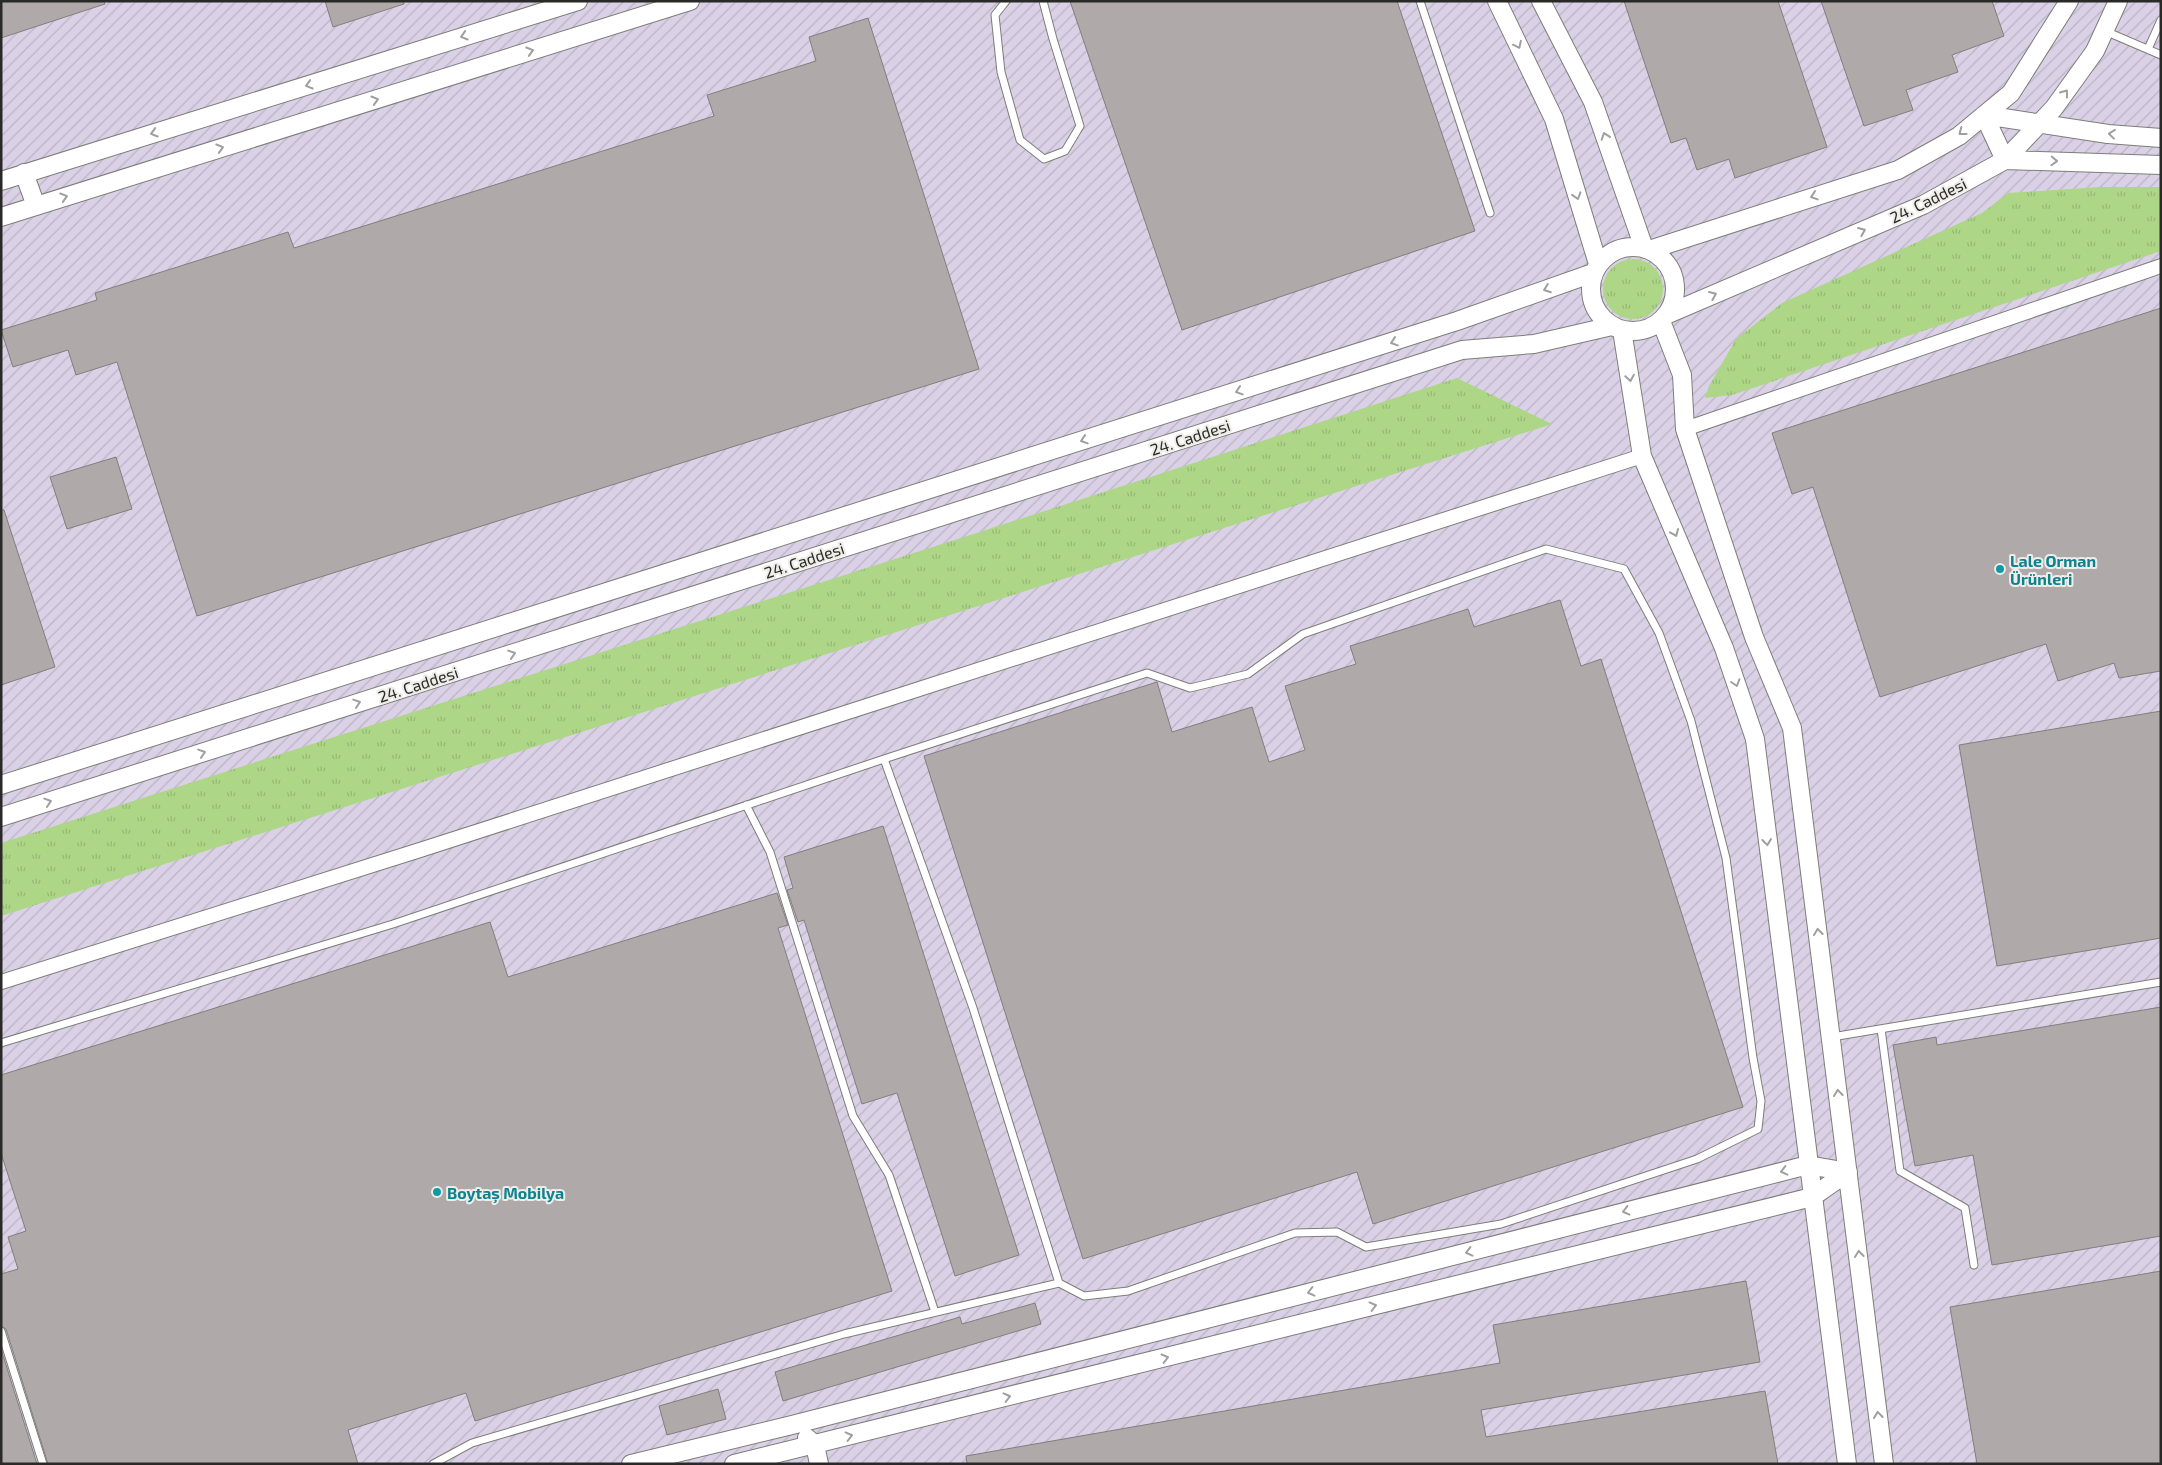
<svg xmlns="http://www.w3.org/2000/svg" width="2162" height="1465" viewBox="0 0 2162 1465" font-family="'Exo 2',sans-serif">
<defs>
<pattern id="industrial-furrows" width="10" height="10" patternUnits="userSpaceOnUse" patternTransform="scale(1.25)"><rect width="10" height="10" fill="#dad1e6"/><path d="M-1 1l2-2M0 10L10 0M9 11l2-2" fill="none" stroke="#bbb3c5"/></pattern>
<pattern id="grass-tufts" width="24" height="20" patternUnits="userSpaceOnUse" patternTransform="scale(1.25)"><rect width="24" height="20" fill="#add787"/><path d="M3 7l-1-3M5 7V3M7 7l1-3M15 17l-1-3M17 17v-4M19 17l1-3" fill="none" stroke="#95b975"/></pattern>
</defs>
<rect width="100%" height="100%" fill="#e1dfdb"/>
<path fill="url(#industrial-furrows)" d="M1,1H2161V1464H1Z"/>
<path fill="url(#grass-tufts)" d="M2100,187H2161V251L1732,395L1705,398L1709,386L1736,339L1782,303L1982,213L2008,193Z
M1603 289a30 30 0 1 1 60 0a30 30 0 1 1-60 0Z
M1457,378L1552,424L1,916V843L961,538Z"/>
<path fill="#afa9a9" stroke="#837e7d" d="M1,1H104L105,4L1,38Z
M325,1H404V4L333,27Z
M1070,1H1397L1475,231L1182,330Z
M1624,1H1778L1827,147L1735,178L1729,159L1697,170L1686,138L1671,143Z
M1821,1H1992L2004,36L1952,55L1958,72L1906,90L1913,110L1864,126Z
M868,18L979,369L197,616L117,362L76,375L68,350L13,367L1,330L97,300L95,293L288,232L294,248L714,116L707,95L816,61L809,37Z
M2161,308V671L2119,678L2114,663L2058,681L2046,644L1880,697L1813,487L1792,494L1772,433Z
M116,457L132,509L67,529L50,477Z
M1,510H4L55,667L1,685Z
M1560,600L1581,666L1601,659L1743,1107L1373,1224L1357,1172L1083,1259L924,756L1157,682L1172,732L1252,707L1269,762L1305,750L1285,686L1356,664L1350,646L1468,609L1474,627Z
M2161,711V938L1997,966L1959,745Z
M883,826L1019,1255L955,1276L897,1093L862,1104L804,920L798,922L787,890L793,888L784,857Z
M777,893L788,925L778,928L892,1291L475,1421L466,1393L348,1430L358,1464H48L6,1329L1,1326V1274L18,1269L8,1237L26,1231L1,1153V1075L490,922L508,977Z
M2161,1007V1236L1992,1265L1973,1155L1915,1166L1893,1045L1936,1037L1937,1045Z
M2161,1271V1464H1977L1950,1307Z
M1746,1281L1760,1362L1481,1410L1486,1437L1765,1391L1778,1464H967L966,1456L1500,1363L1493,1325Z
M1035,1303L1041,1324L783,1401L775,1372L960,1317L962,1324Z
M1,1349L37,1464H1Z
M718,1389L726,1419L667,1435L659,1406Z"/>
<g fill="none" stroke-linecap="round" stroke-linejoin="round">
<g stroke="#7e7d79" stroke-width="9">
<path id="service" d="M1006,1L995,15L1001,72L1020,140L1044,159L1065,151L1080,126L1053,39L1043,1
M1420,1L1490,213
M2105,31L2161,55
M2148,49L2161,20
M884,759L973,1008L1059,1283
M746,805L770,852L853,1116L889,1175L935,1312
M1881,1029L1900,1171L1965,1208L1974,1265
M1832,1037L2161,982
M1,1043L393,924L884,759L1147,673L1190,688L1248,674L1303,634L1546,549L1624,569L1659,633L1691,721L1726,858L1753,1058L1761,1101L1758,1129L1697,1159L1501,1224L1366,1247L1337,1232L1295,1233L1128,1291L1084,1296L1059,1283L844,1334L472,1443L433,1464
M1,1331L43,1464"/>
</g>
<g stroke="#7e7d79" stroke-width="16">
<path id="minor" d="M1685,429L2161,266
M1,982L420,850L1642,456"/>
</g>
<g stroke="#7e7d79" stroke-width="20">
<path id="tertiary" d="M1497,1L1554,119L1598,264
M1541,1L1593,102L1644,248
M1984,115L2005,160L2161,165
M1984,115L2108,134L2161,138
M24,173L36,206
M1,181L578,1
M1,217L690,1
M1591 289a42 42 0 1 1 84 0a42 42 0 1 1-84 0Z
M1649,250L1898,170L1959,136L2011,93L2069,1
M1668,314L1923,205L2005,160L2054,108L2095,51L2118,1
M1661,321L1682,375L1685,429L1754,637L1792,728L1884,1464
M1622,330L1642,456L1724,648L1755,739L1847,1464
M1,785L1457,321L1593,273
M1,817L1462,350L1534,344L1612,326
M807,1438L815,1445L819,1464
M631,1464L792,1425L1808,1165L1848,1172
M734,1464L1812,1197L1848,1172"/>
</g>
<use href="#service" stroke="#fff" stroke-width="7"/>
<use href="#minor" stroke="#fff" stroke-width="14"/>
<use href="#tertiary" stroke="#fff" stroke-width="18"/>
</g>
<defs><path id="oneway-chevron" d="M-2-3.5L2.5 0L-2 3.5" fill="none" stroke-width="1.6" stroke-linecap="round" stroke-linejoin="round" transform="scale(1.25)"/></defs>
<g stroke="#9f9f9e">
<use href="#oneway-chevron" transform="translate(464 36) rotate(163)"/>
<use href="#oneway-chevron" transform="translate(1518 45) rotate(64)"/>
<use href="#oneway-chevron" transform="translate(530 51) rotate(-17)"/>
<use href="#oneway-chevron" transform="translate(309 85) rotate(163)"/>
<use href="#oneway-chevron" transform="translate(2065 93) rotate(-54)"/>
<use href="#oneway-chevron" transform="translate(375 100) rotate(-17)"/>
<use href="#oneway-chevron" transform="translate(1962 132) rotate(143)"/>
<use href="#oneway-chevron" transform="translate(154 133) rotate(163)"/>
<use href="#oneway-chevron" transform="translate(2112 134) rotate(-174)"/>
<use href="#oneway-chevron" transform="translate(1605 136) rotate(-109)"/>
<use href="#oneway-chevron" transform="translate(220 148) rotate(-17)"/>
<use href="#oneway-chevron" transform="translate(2054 161) rotate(2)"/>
<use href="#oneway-chevron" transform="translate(1577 196) rotate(73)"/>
<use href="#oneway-chevron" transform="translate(1814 196) rotate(162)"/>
<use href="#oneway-chevron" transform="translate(64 197) rotate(-17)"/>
<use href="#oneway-chevron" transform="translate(1862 231) rotate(-23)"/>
<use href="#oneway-chevron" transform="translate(1547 289) rotate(160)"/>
<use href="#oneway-chevron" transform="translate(1713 295) rotate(-23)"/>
<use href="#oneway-chevron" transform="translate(1394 342) rotate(162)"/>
<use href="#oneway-chevron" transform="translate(1630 378) rotate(81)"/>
<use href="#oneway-chevron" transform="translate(1239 391) rotate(162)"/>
<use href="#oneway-chevron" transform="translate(1084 440) rotate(162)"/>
<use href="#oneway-chevron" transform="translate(1675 533) rotate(67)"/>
<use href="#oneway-chevron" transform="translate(512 654) rotate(-18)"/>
<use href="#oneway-chevron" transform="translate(1736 683) rotate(72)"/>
<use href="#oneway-chevron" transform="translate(357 703) rotate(-18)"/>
<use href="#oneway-chevron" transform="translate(202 753) rotate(-18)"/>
<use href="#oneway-chevron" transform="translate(48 802) rotate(-18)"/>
<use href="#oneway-chevron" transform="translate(1767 842) rotate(83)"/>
<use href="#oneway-chevron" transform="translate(1818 932) rotate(-97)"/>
<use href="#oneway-chevron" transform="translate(1838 1093) rotate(-97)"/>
<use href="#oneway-chevron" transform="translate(1784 1171) rotate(166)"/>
<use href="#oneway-chevron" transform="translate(1626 1211) rotate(166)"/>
<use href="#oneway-chevron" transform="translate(1469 1252) rotate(166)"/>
<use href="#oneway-chevron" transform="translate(1859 1254) rotate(-97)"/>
<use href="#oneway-chevron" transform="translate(1311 1292) rotate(166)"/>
<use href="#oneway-chevron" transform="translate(1373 1306) rotate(-14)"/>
<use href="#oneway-chevron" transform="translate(1165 1358) rotate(-14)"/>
<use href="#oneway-chevron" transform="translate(1007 1397) rotate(-14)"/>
<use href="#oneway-chevron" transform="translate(1878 1415) rotate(-97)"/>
<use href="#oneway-chevron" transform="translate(849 1436) rotate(-14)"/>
</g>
<g fill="#0f9aa8" stroke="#eeede8" stroke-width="2">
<circle cx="2000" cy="569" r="5"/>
<circle cx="437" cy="1192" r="5"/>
</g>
<g text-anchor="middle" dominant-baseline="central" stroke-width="4" stroke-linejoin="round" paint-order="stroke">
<g font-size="16" fill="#292927" stroke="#eeede8">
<text transform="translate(1928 200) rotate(-26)">24. Caddesi</text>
<text transform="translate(1190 437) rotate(-18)">24. Caddesi</text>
<text transform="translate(804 560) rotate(-18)">24. Caddesi</text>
<text transform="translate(418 684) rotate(-18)">24. Caddesi</text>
</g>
<g font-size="16" font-weight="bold" fill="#0d838f" stroke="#eeede8" text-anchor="start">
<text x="2010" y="560">Lale Orman<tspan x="2010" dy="18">Ürünleri</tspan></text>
<text x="447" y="1192">Boytaş Mobilya</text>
</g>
</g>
<rect width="2162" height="1465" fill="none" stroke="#292927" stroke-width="5"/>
</svg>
